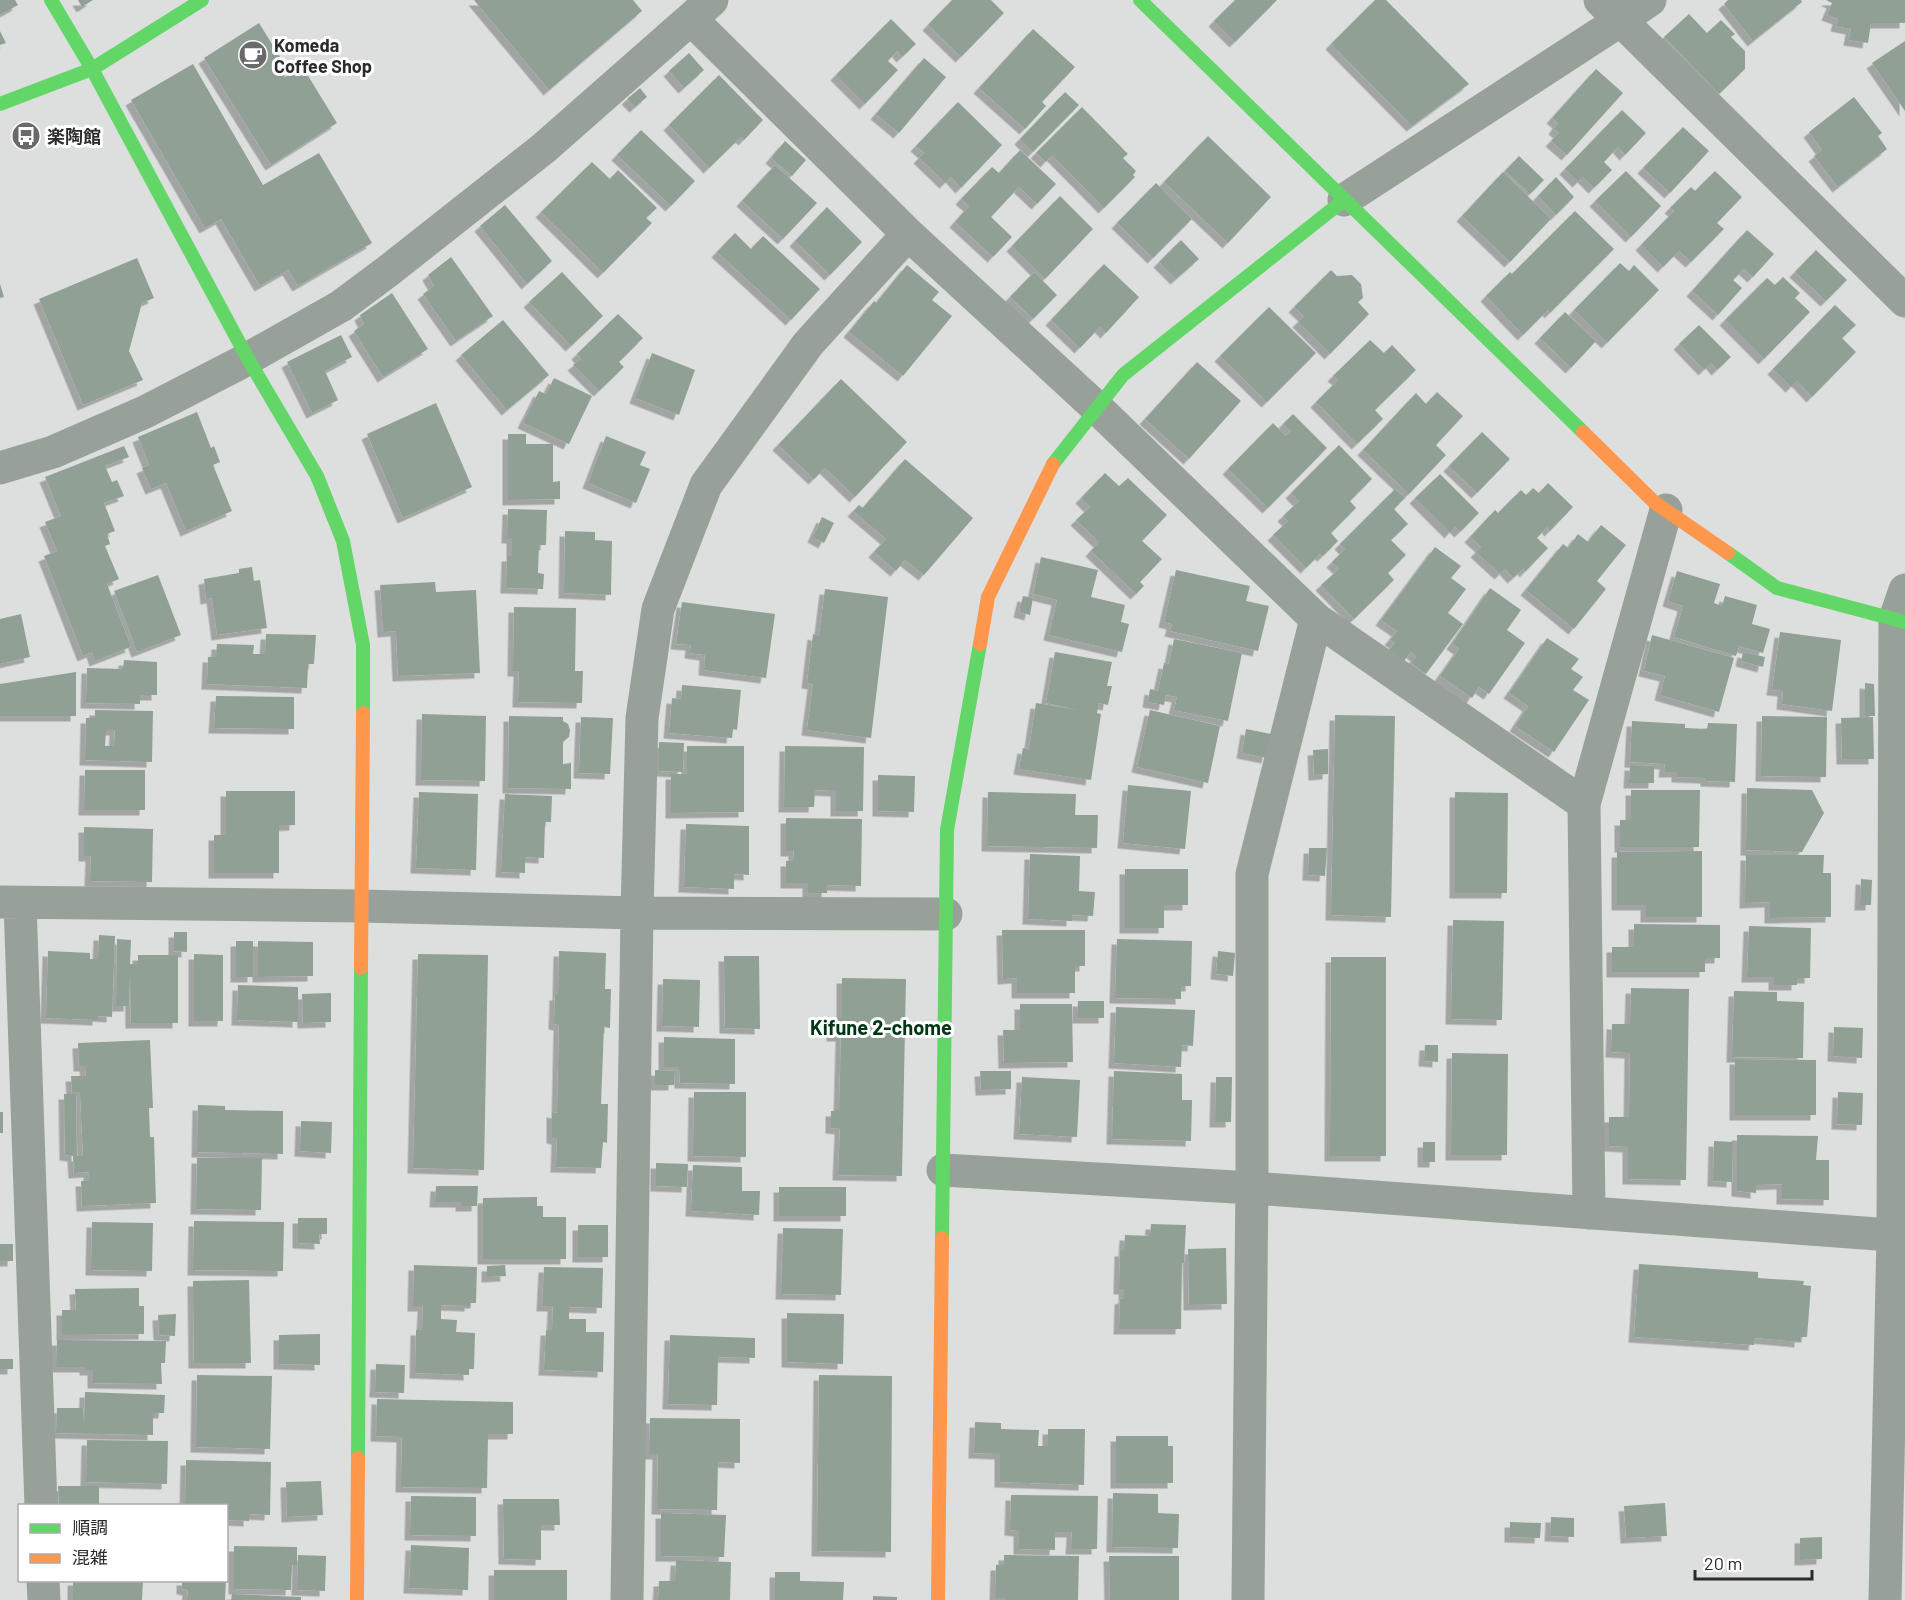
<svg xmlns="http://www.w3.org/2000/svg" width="1905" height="1600" viewBox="0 0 1905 1600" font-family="Barlow,'Noto Sans JP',sans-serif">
<defs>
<filter id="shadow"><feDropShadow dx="-5.5" dy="5.5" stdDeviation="0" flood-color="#0004"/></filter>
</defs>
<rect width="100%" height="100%" fill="#dddfde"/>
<path fill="#90a095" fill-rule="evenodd" filter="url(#shadow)" d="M0,0H15L18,5L0,15Z
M78,0H93L82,7Z
M474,0H633L642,11L549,90Z
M952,0H991L1004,13L961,57L928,25Z
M1235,0H1277L1235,42L1214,21Z
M1375,0H1386L1469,84L1412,126L1331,44Z
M1728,0H1801L1802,2L1753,41L1724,4Z
M1826,0H1905V23H1871L1868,43L1849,40L1851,29L1836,26L1838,19L1827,15L1832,3Z
M1689,14L1707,33L1721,20L1735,34L1731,37L1745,51V69L1719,94L1664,37Z
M891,19L916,44L902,57L897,51L888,61L898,70L865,104L836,75Z
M259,23L285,65L280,68L285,77L302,66L337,123L271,165L204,58Z
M1033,29L1075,67L1042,102L1046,106L1025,129L979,88Z
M0,31L6,43L0,45Z
M1905,41V111L1872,63Z
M689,53L704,70L684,88L669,71Z
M924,58L946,77L899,133L876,114Z
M193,64L263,185L319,153L372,243L298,286L288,270L260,286L221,219L205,228L131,100Z
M1596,69L1623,93L1567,155L1551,141L1559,133L1554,129L1558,123L1552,118Z
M719,75L763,120L744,140L741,137L709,168L669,125Z
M640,88L647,97L635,107L627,99Z
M1065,92L1079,105L1033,152L1020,139Z
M1854,97L1882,133L1878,136L1887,149L1838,187L1814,156L1822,150L1809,132Z
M958,102L1002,145L961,188L951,177L945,183L919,158L924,153L916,146Z
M1082,107L1128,154L1123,158L1136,171L1133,175L1135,177L1104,208L1052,155L1046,162L1036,153Z
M1622,110L1646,133L1625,155L1618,147L1604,162L1612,170L1594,188L1583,177L1578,182L1565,169Z
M1683,127L1709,151L1670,193L1643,168Z
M641,130L695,181L671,206L617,155Z
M1208,136L1271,197L1228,243L1164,182Z
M785,141L806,160L792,176L771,158Z
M1020,150L1056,184L1037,204L1019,187L991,217L1012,237L993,257L955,222L969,206L961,199L992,167L999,173Z
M1519,156L1544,180L1530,194L1505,171Z
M592,162L610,179L618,170L657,208L646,218L652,223L603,273L541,212Z
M775,165L817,203L783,239L742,201Z
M1626,171L1661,206L1631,237L1595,201Z
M1715,171L1742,197L1717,223L1724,229L1691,262L1679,251L1663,267L1641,245L1674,211L1670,208L1691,187L1695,191Z
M1503,172L1551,219L1510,262L1462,216Z
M1556,177L1574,197L1556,215L1538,196Z
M1156,183L1192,219L1153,258L1117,223Z
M1060,196L1093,229L1045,279L1012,246Z
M505,205L552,261L527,284L480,226Z
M827,207L862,242L830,275L795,241Z
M1575,211L1614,249L1550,313L1548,310L1523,335L1486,296L1510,272L1512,274Z
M1747,230L1774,254L1753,277L1744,269L1733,280L1742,288L1718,315L1692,291Z
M735,233L751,249L763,236L820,289L791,320L717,252Z
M1181,240L1199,259L1176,279L1159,262Z
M1816,250L1847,280L1826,301L1795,272Z
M451,257L493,316L456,341L423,294L434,286L428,275Z
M137,258L154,298L142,303L129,351L143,380L83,405L39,299Z
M1620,263L1629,271L1634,265L1659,290L1607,343L1574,310Z
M1104,264L1139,297L1106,333L1100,327L1080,348L1051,320Z
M907,265L939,292L932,300L952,316L903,376L849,332L874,301L876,303Z
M1331,270L1337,276L1352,275L1361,284L1363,298L1358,302L1369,314L1330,354L1298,322L1304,316L1294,307Z
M562,272L603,316L571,346L529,302Z
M1034,272L1057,295L1033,319L1010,297Z
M1783,277L1800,293L1795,298L1810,312L1764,359L1725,320L1767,278L1775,285Z
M0,284L4,297L0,298Z
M392,293L428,349L383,377L354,331L364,324L360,315Z
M1835,305L1856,325L1842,338L1856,352L1812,397L1797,381L1791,387L1773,369Z
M1269,307L1316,353L1267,402L1220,356Z
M1565,312L1596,341L1571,368L1540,338Z
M618,314L643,338L619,362L624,367L599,391L573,365L581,359L577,354Z
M503,320L549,375L507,410L461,355Z
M1699,325L1731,357L1717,370L1711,363L1704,370L1679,344Z
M341,335L352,357L325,371L338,400L312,413L287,362Z
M1370,340L1384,353L1392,345L1416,370L1375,410L1383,419L1357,444L1316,402L1338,380L1333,376Z
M652,353L695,370L679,415L635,398Z
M1197,362L1241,401L1189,459L1145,419Z
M554,378L592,396L569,444L523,423L539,391L546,394Z
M841,379L907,442L855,497L825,468L814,479L778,445Z
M1437,392L1463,416L1436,445L1446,455L1409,494L1363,450L1416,393L1426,404Z
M436,403L472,487L403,518L367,434Z
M197,412L211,448L214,446L220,462L213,465L232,511L186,531L166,483L151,489L142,468L149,465L138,437Z
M1293,414L1327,448L1268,508L1228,469L1273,423L1286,436L1290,431L1283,424Z
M1482,432L1510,459L1477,493L1449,466Z
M508,434H526V444H553V482L560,481V499L508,500Z
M606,436L646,452L640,465L650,469L636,503L588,483Z
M1339,445L1372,479L1350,501L1356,508L1331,533L1338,541L1323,556L1320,554L1306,568L1273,535L1288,521L1283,516L1299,501L1291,493Z
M124,446L129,457L105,466L112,482L117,480L124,496L104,503L115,531L107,534L110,544L105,546L119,579L107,584L131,647L95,661L92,652L83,656L44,556L57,551L45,522L61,516L45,477Z
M905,459L973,518L924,575L905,560L896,571L874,552L886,539L853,511L859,505L863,508Z
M1105,473L1119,486L1128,478L1167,515L1142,541L1162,559L1140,582L1144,586L1136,594L1091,551L1099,542L1076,520L1090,507L1081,498Z
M1440,474L1479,513L1460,532L1455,527L1450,533L1415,498Z
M1548,483L1573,507L1550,531L1547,527L1537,538L1548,548L1525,572L1523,569L1513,578L1505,569L1500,574L1476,552L1481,547L1470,537L1495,510L1498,513L1521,490L1526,495L1533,488L1539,493Z
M1395,489L1405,498L1394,509L1408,524L1391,540L1406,555L1388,573L1394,580L1354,619L1321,585L1339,569L1332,562L1345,549L1340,544Z
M508,509L547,510L546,545H539L538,573L544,574L543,589L506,588L507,556H512V538H507Z
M822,517L834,523L824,543L813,537Z
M1601,525L1626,545L1597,581L1606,589L1574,629L1526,590L1563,544L1568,548L1578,534L1588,542Z
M565,531L595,532V540L612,541L611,595L564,593Z
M1435,547L1461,566L1451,578L1466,589L1448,613L1463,624L1426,674L1411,663L1416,656L1411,652L1404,661L1389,650L1395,643L1390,640L1397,631L1381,620Z
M1041,557L1098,570L1091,597L1125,605L1121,622L1129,624L1122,652L1049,635L1057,600L1033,594Z
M252,567L254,581L260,580L267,628L217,635L212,598L206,599L204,579L239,573V569Z
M1176,570L1250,586L1246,601L1269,606L1258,651L1170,631L1172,624L1164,622Z
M1677,571L1720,584L1714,603L1722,606L1725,596L1757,605L1752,624L1770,629L1763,653L1739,646L1736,656L1674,637L1683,606L1668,601Z
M158,575L181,635L137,652L114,591Z
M435,582L436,592L476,590L480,673L398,676L396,631L383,632L380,585Z
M1490,588L1521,610L1507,630L1525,643L1489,694L1479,687L1472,698L1440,676L1459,649L1452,644Z
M825,589L888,597L871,738L807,730L813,684L807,683L813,634L819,636Z
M1023,596L1033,598L1030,615L1019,612Z
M682,602L775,614L766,678L704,670L705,655L690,653L691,645L676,644Z
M514,607L576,608L575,671H583L582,703L518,702L519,671H513Z
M21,614L30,657L0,664V619Z
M1780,632L1841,640L1832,711L1782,704L1783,691L1772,690Z
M266,634L316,635L314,664H308L307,688L207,684L208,657H216L217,644L254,645L253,654H265Z
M1652,635L1734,658L1719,712L1660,695L1665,676L1644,671Z
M1547,638L1579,659L1571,669L1583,677L1573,690L1589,700L1554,752L1515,726L1528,706L1509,693Z
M1174,639L1242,653L1228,721L1174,710L1177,697L1166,695L1164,705L1148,702L1150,689L1158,691L1164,663L1169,664Z
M1055,652L1112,662L1107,686H1112L1108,705L1099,703L1097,713L1101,714L1091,780L1019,769L1023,748L1029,749L1036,703L1078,710L1046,703Z
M1743,652L1765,657L1763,667L1741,661Z
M124,660L157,662V695H140V704L86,703L87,668L123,669Z
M76,672V716H0V684Z
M1865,683L1874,684L1875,716H1865Z
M682,685L741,690L737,730L733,729L732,738L669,733L672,698L681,699Z
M216,696L294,697V729L214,728Z
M95,710L153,711L152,762L85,760L86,718H95ZM106,730H115L114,746H105Z
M1150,710L1220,726L1208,783L1137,767Z
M422,714L486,716L485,781L421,780Z
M1335,715L1395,716L1391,917L1331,915Z
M509,716L563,717V721L568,724L570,730L569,737L563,742V764L571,763V789L508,788Z
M1762,716L1827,717L1826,777L1761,776Z
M581,717L613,718L610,774L579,773Z
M1873,717L1874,759H1842L1841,718Z
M1632,721L1685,724V728L1707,729L1708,723L1737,724L1735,782L1706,781V778L1677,777V772H1664L1665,764L1630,762Z
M1246,729L1271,734L1267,758L1242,753Z
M659,742L684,743L683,772L659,771Z
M687,746H744V812L671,813V774H687Z
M785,746L864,747L863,811H836V791L815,790L814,807H784Z
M1328,749V774L1314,775L1313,750Z
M1630,765L1654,766V783H1629Z
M85,770H145V810H84Z
M878,775L915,776L914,812L878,811Z
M1128,785L1191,791L1185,849L1123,843Z
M1747,788L1812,790L1824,813L1802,852L1746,850Z
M1631,790H1700L1699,847H1620V820H1631Z
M226,791H295V825L279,826V873H214V835H226Z
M419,792L478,794L476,870L416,868Z
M988,792L1076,794L1075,815H1098L1097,848L987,846Z
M1455,792L1508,793L1507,893H1455Z
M505,794L552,796L551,822H545L544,858L525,857V873L501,872Z
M786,818L862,819L861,886L827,885V893H808V883H786V861H793L794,851H786Z
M686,824L749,826V875L734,874V889L684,887Z
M84,827L153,829L152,882L90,881L91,856H84Z
M1309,848H1327L1325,876L1308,875Z
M1702,851V917H1646V905H1617V852Z
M1030,854L1080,856L1079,891L1095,892L1093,916L1072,915V921L1028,919Z
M1746,855H1824L1823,873H1831V917L1770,918V902L1745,903Z
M1125,869H1188V905H1164V928H1125Z
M1861,879L1872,880L1871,905H1860Z
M1453,920L1504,921L1502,1020L1451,1019Z
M1634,924L1720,925V958H1705V972H1612V947H1634Z
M1749,926L1811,928L1810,978H1797V985H1774V977H1747Z
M1002,930H1085V966H1075V993H1017V978L1003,979Z
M174,932H187V952L174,951Z
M99,935L115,936L112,1017L98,1016V1020L46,1018L48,951L90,953V959H98Z
M117,939L131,940L130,964H138V955H178V1023H131L130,973L129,1006H116Z
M1117,939L1192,941L1191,986H1181V999L1115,998Z
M236,941H253V977H236Z
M258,941L313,942V976L258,977Z
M559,951L606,953L605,989H611L610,1028L604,1027L601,1104H608L607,1143L603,1142L601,1168L556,1167L557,1139L552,1138V1112L557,1113L559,1025L554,1024L555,995H558Z
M1218,951L1235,953L1233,976L1216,974Z
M194,954L223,955V1021H194Z
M418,954L488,955L484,1170L413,1168Z
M724,956H759L760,1029L725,1028Z
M1331,957H1386V1156H1330Z
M842,978L906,979L902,1176L838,1175L840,1129L831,1128V1111H839L841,1036H832V1018H842Z
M663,979L700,980L699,1027L662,1026Z
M238,985L298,987V1022L237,1020Z
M1631,988L1689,989L1686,1180L1628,1179V1147L1609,1146V1117H1629L1630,1053L1611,1052L1612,1024H1630Z
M1734,991L1777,992V1001L1804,1002L1803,1058L1732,1057Z
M331,993V1022L303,1023L302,994Z
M1078,1001H1104V1018H1077Z
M1020,1004H1072L1073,1062L1004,1063L1003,1030H1020Z
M1116,1007L1195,1010L1193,1046L1182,1045L1181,1067L1114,1063Z
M1834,1027L1863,1028L1862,1058L1833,1056Z
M664,1037L735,1039V1084L680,1083L679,1067H664Z
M150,1040L153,1108H149L150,1137H154L156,1203L82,1206L81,1181H89V1172L74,1173L73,1156L65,1155L64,1094H76L77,1156H83L80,1092H72L71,1076H86L85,1066H79L78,1043Z
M1425,1045H1438V1062L1424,1061Z
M1452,1053L1508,1054L1507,1155H1451Z
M1735,1059L1816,1060V1115H1735Z
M655,1070L674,1071V1085H655Z
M980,1071H1011V1089L981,1090Z
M1114,1071L1182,1074V1100H1192L1191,1141L1112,1139Z
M1022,1077L1080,1080L1077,1137L1019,1134Z
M1216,1077H1232L1231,1122H1215Z
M694,1092H746V1157L693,1156Z
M1838,1092L1863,1093L1862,1125L1837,1124Z
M198,1105L225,1106V1110L283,1111V1154L197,1152Z
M0,1112H3V1133H0Z
M301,1121L332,1122L331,1153L300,1151Z
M1737,1135L1818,1136L1816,1160H1829V1200L1782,1199V1184L1756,1185V1193L1737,1191Z
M1714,1141L1733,1142L1732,1182L1713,1181Z
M1423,1142H1435V1162H1423Z
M197,1158H262L261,1210L196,1209Z
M656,1163L688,1164L687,1187L656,1186Z
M693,1165L742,1167V1191H760L759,1215L691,1211Z
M436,1186H478L477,1206H461V1202H435Z
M779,1187H846V1216H779Z
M537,1197V1206H543V1217H566V1259H483V1198Z
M298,1218H327V1234H319L320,1244L298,1243Z
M194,1221L284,1222L283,1271L193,1270Z
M92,1222L153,1223L152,1271L91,1270Z
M1151,1224L1186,1225L1184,1263H1182L1181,1329H1119L1120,1299L1124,1298V1289H1119L1120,1251H1124L1125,1235L1150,1236Z
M578,1225H608V1257H578Z
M783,1228L843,1229L841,1295L781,1294Z
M0,1244H13V1261H0Z
M1226,1248L1227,1304L1189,1305L1188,1249Z
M1639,1264L1758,1272V1278L1804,1281L1803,1285L1811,1286L1807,1337H1800V1342L1755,1338L1754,1345L1634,1337Z
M414,1265L477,1267L476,1303H470V1306L441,1305V1319L457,1320L456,1332L475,1333L474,1369H469V1375L415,1373L416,1330H422L423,1306H413Z
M505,1265L506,1276L487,1277V1266Z
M544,1267L603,1268L602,1308L569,1307V1319H586V1332H604L603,1372L544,1370L546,1330H552L553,1306H542Z
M249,1280L251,1363H194L193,1281Z
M139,1288V1306H144V1334L62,1335V1310H76L75,1289Z
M787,1313L844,1314L843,1364L787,1362Z
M176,1314L175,1336L159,1335L158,1315Z
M320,1334V1365L279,1364V1335Z
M670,1335L755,1338V1358L718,1357L717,1405L668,1404Z
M57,1340L166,1341L165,1363H161L162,1384L93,1383V1370H85V1367H56Z
M0,1359H13V1369H0Z
M376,1364L405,1365L404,1393L375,1392Z
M197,1375L272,1376L270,1449L196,1447Z
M819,1375L892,1376L891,1552L817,1551Z
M85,1392L165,1395L164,1413H153V1435L56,1433L57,1408H83L84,1423Z
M377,1399L513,1402V1434H488L487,1488L401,1487L402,1437L376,1436Z
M650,1418L740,1419V1463L718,1462L717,1510L657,1509L658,1454H649Z
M975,1422L1001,1423V1429L1039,1430L1038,1446H1048V1429H1085L1084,1485L1000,1482V1454L974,1453Z
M1116,1436H1168V1446H1173V1483H1116Z
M87,1440L168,1441L167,1484L86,1482Z
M186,1460L271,1462L270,1515L249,1514V1521L226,1520V1506H185Z
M321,1481L323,1515L287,1517L286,1482Z
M58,1486H99V1506H59Z
M1113,1493L1158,1494V1513L1179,1514L1178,1548L1112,1547Z
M1011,1495L1098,1496L1097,1549H1071L1072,1532H1055V1550L1019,1549V1531L1010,1530Z
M411,1496L476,1497V1536L410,1535Z
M503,1499H559L560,1525H541V1560L504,1559Z
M1665,1503L1667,1536L1626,1538L1624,1506Z
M661,1513L726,1515L724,1557L661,1556Z
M1551,1517L1574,1518V1537L1550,1536Z
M1510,1522L1541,1523L1540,1538L1510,1537Z
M1822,1537V1559L1800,1560V1538Z
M411,1545L469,1548L468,1590L409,1588Z
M234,1546L297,1547V1565H292L291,1590L234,1589Z
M298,1555L326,1556L325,1591L297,1590Z
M1004,1555L1079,1556L1078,1600H1005V1598H995L996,1565H1004Z
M1109,1556H1179V1600H1110Z
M676,1560L731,1562L730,1600H658L659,1581H675Z
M494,1570H567V1600H494Z
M775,1572H800V1581L844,1582L843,1600H775Z
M73,1580H143L142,1600H73Z
M182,1580H226L225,1600H187L188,1590L182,1589Z
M232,1594L301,1597V1600H231Z
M873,1596L897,1597V1600H873Z"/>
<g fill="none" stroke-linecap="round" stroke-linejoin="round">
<path stroke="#97a199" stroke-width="33" d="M1600,0L1905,301
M691,19L908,234L1097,408L1316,619L1584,804
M1344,200L1621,20L1650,0
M0,468L53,452L145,412L240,363L341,306L388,271L544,148L712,0
M0,902L361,906L637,913L946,914
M20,903L41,1506
M943,1170L1252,1188L1905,1236
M1589,1213L1584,804L1666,510
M43,1580L44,1600
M627,1600L637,913L642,718L658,609L706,485L808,344L908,234
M1248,1600L1252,1176V874L1316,619
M1885,1600L1893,1235L1895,619L1905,590"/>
<path stroke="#63d668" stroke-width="14" d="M51,0L92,69L248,359L317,476L343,541L363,645V713
M1140,0L1583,432
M0,104L92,69L202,0
M1053,464L1123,375L1344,200
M1728,553L1777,588L1905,622
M942,1238L947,830L980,644
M358,1458L361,968"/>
<path stroke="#ff974d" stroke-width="14" d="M1583,432L1654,502L1728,553
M980,644L988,597L1053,464
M361,968L363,713
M357,1600L358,1458
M938,1600L942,1238"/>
</g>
<defs>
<g id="cafe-disc" transform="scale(1.5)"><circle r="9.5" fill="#696a69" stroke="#fff"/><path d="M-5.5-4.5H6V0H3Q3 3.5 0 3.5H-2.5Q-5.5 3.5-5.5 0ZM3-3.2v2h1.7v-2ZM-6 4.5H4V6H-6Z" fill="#fff"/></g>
<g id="bus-disc" transform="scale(1.5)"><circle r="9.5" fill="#696a69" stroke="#fff"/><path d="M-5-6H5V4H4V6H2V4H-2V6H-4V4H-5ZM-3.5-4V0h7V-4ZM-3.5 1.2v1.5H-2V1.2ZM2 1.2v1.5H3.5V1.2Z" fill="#fff"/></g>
</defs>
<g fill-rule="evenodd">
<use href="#cafe-disc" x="253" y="55"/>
<use href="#bus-disc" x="26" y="136"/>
</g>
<g text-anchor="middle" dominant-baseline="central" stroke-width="6" stroke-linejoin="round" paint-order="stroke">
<g font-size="18" font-weight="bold" fill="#2a2b2a" stroke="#fff" text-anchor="start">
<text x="274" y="45">Komeda<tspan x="274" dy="21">Coffee Shop</tspan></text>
<text x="47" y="136">楽陶館</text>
</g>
<g font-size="20" font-weight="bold" fill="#003615" stroke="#fff">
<text x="881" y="1027">Kifune 2-chome</text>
</g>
</g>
<rect x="18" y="1504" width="210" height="78" fill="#ffffff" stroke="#aaaaaa" stroke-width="1.5"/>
<rect x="30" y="1524" width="30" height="9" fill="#63d668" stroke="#aaaaaa" stroke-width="1.5"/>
<text x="72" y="1534" font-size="18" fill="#2a2b2a">順調</text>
<rect x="30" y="1554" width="30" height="9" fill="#ff974d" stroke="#aaaaaa" stroke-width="1.5"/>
<text x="72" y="1564" font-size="18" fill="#2a2b2a">混雑</text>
<path d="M1695 1570v9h117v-9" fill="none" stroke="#2a2b2a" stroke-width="3"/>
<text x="1704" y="1570" font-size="18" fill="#2a2b2a" stroke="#ffffff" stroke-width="4.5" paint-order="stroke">20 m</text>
</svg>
